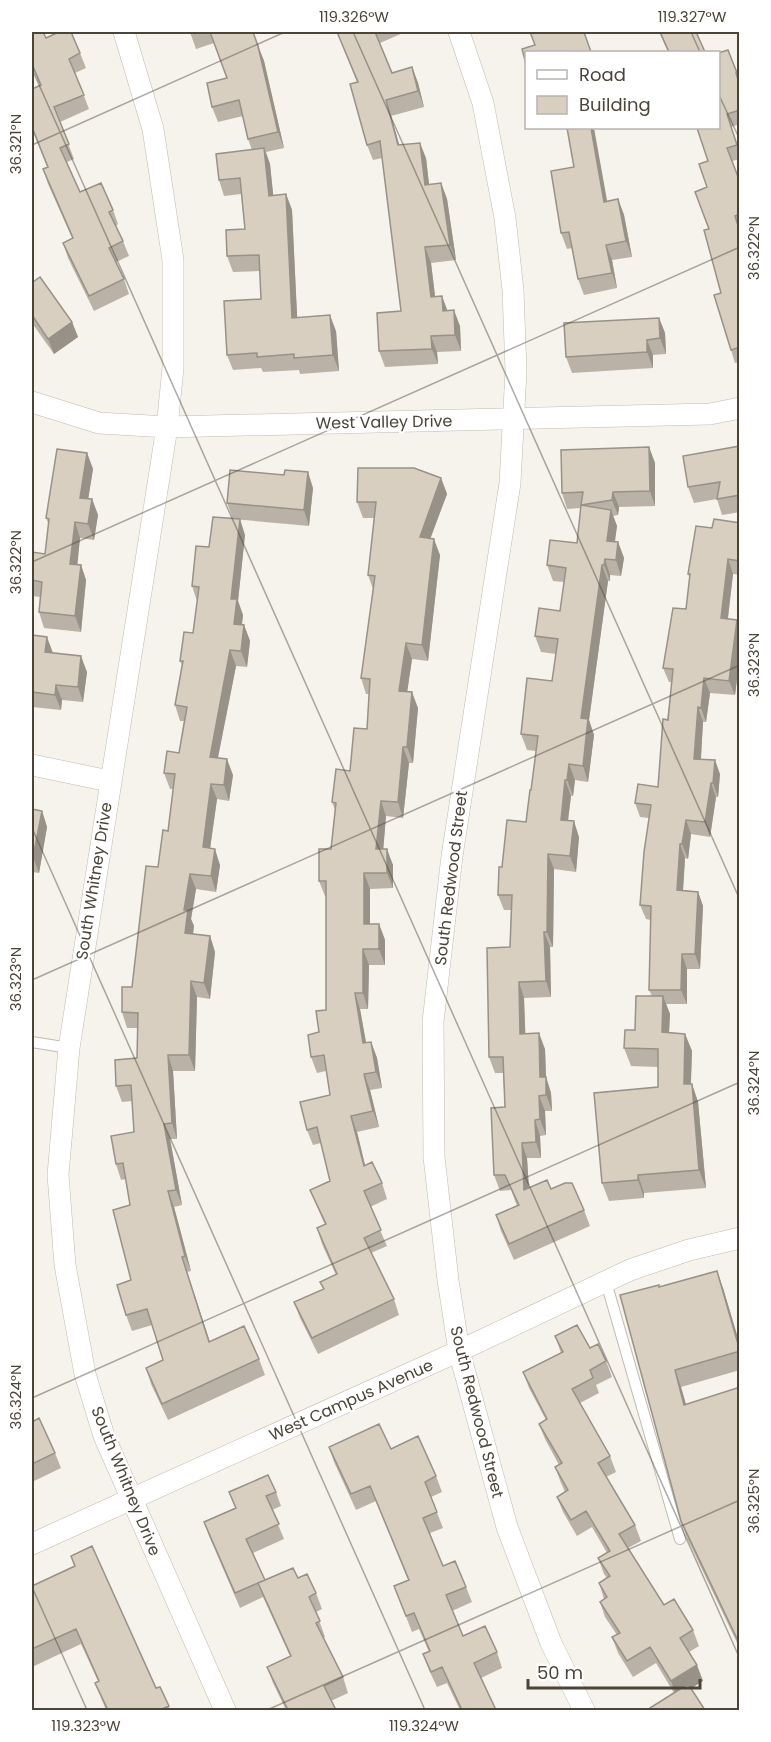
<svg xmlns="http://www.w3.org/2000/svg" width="771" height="1742" viewBox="0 0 771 1742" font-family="Poppins,sans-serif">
<rect width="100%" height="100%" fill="#f6f3ec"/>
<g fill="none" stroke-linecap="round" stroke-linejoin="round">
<g stroke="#c2bbae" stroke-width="12">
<path id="service" d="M32,1042L69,1048
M606,1282L680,1539"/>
</g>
<g stroke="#c2bbae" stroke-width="22">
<path id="minor" d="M124,32L153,129L173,260V368L167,427L69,1048L58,1175L65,1265L85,1374L104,1436L225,1710
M459,32L483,103L505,218L513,290L516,371L510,483L452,856L433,1022L434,1157L448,1280L459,1351L507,1527L551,1643L584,1710
M32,402L99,423L167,427L710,414L740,408
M32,765L109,781
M32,1544L459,1351L630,1270L689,1250L740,1238"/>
</g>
<use href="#service" stroke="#fff" stroke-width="10"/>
<use href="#minor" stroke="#fff" stroke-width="21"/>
</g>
<path fill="#bab2a6" d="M32,32L80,53L86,68L75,73L89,109L60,122L74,159L67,162L80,192L113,210L118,224L116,226L123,241L129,256L116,262L124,279L129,294L94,311L68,258L63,243L72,238L48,184L43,169L47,167L32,129V89L40,86L32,67Z
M190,32H253L264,61L284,148L266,152L270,164L273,195L286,194L292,210L297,318L336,331L339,371L300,374L299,370L263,372L261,368L233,370L227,355L261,299L260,271L233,272L227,256L245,229L241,194L224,196L219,180L252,150L248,139L243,116L218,122L212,107L227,78L214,43L196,49Z
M337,32H403V33L380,43L392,73L412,67L418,83L424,107L391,116L399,145L426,158L429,185L441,183L447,199L456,260L431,263L435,296L460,326L461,351L437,352L438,364L385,367L379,351L401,311L382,158L373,160L367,145L357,82Z
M659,32H699L700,33L697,34L705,52H668Z
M728,50L740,78V124L731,127L740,152V159L732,161L740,182V362L735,363L731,350L721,293L709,229L707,187L708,161Z
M574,167L607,201L618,199L624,215L632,257L612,260L617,288L584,295L578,279L572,248L567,249L561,233Z
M32,280L72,322L78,337L54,354L32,323Z
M659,318L665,333L666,354L653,355V368L572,373L566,357Z
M740,446V512L722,515L717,499L694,503L688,487Z
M649,447L655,463V506L619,507L618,515L613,516L617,526L614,542H618L624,558L621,576L610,575V581H608L589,720L594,735L588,782L575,780L573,796H571L568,821L579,837L576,872L554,869L553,947H550L551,997L524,998L525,1034L545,1049L546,1077L551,1093L552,1111H545L546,1135L540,1136L541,1158H527L529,1188L551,1189L584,1210L590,1226L514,1260L501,1231L496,1215L517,1206L511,1190L500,1191L494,1175L505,1107L503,1073H495L489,1057L510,947L511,910H504L498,895L502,867L526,822L531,790L536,751L527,750L521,734L552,681L556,654L541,652L535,636L560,611L564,582L553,581L547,565L577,543L581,508L567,509L562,493Z
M87,453L93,469L88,499H92L98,515L94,540L80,538L77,564L81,565L86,580L81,632L44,628L39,612L40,597L32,596V552L45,554L49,525L46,518Z
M284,475L313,488L309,526L233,519L227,503Z
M441,478L447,494L430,538L440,555L428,661L412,659L407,692L418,708L413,763H409L403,818L386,816L383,849L393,865V888L370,889V924H379L385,940V965H369L368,1009H360L366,1043L371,1042L377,1058L382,1088L370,1090L379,1127L357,1132L365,1165L382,1183L387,1199L370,1207L387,1246L371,1253L394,1299L399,1315L318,1354L300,1318L294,1302L323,1289L320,1282L336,1275L322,1244L317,1228L325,1225L310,1190L330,1181L321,1143L313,1145L307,1130L330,1095L326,1071L317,1073L311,1057L326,1010V896H325L319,881L331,849L335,810L332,802L350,771L367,729L369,694H366L361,678L373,589L368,575L374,518H363L357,502Z
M740,523V575L733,574L728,619L737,620L740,628V655L735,695L710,693L706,722H703L701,759L720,774L718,797H716L710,837L691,834L688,859L685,858L683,891L698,892L703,906L700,969H687V1004H666L670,1014L669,1033L685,1034L692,1051L691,1084H692L698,1102L706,1188L644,1193V1198L609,1201L602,1183L658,1087V1067L631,1066L624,1048L635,1030L652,996L649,990L651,920L646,919L640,905L649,818L640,817L635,803L658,787L672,682H669L663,668L686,609L690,579L688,574L712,528Z
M245,535L238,601L243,615L242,625H244L250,641L247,667L236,666L218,758L233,775L229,801L217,799L210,849L220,865L216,892L196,889L191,919L194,926L193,934L210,936L215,952L210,999L197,997L195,1071H173L177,1139H170L182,1205L174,1207L191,1271L187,1272L210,1342L259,1359L265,1375L168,1420L151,1384L146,1368L163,1360L152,1325L132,1331L126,1315L131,1280L130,1205L126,1179L121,1180L116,1164L134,1132L132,1101L122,1102L116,1086L137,1058L138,1028H127L122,1012L132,987L158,867L168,831L173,789H170L164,773L179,753L184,721H180L175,705L182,665L180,661L193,633L197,601L192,586L209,547Z
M32,635L53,653L87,672L83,702L62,700L61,710L32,707Z
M32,809L42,811L47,827L39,873L32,872Z
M659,1287L723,1288L740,1345V1370L681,1387L686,1405L740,1387V1649L687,1538L681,1521Z
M555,1336L590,1348L606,1361L612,1377L596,1385L599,1393L580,1403L610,1456L616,1472L606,1477L635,1525L641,1541L628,1548L664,1605L693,1630L699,1646L689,1652L703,1681L691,1688L705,1710H651L650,1708L674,1693L656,1663L633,1677L618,1653L612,1637L617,1635L605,1617L600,1602L604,1599L599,1583L607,1578L604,1574L598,1558L607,1553L592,1527L577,1536L563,1512L557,1497L565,1492L561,1483L555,1467L559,1465L545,1439L539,1424L546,1420L529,1388L523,1372L561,1353Z
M32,1422L55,1453L61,1468L32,1482Z
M329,1447L391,1449L436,1476L442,1492L431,1497L443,1528L430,1533L443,1566L466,1587L472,1602L452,1611L463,1636L497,1652L502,1668L481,1678L496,1710H460L447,1683L437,1687L429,1670L423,1654L429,1652L419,1629L412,1632L394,1586L408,1580L376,1501L356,1510L334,1462Z
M229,1492H276L281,1506L272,1510L284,1539L253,1553L265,1580L298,1578L316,1593L322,1609L316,1612L325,1637L323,1638L343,1677L348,1693L331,1701L336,1710H286L273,1683L267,1667L290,1656L263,1597L240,1608L209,1536L204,1522L235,1508Z
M71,1556L156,1688L160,1687L170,1710H106L95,1683L98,1681L81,1644L32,1667V1586L74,1566Z"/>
<path fill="#979187" d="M258,46L264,61L284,148L278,132Z
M412,67L418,83L424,107L418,91Z
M386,100L391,116L404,161L398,145Z
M591,128H594L610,217L604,202Z
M420,143L426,158L431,201L425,185Z
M264,148L270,164L275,212L269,196Z
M441,183L447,199L456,260L450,245Z
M286,194L292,210L298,334L292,318Z
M618,199L624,215L632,257L626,241Z
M606,245L612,260L617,288L612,273Z
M425,247L431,263L437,312L431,297Z
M442,296L448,312L443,311Z
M454,310L460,326L461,351L455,335Z
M330,315L336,331L339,371L333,355Z
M659,318L665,333L666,354L660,338Z
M72,322L78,337L54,354L48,339Z
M431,336L437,352L438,364L432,349Z
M647,340L653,355V368L647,352Z
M649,447L655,463V506L650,491Z
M87,453L93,469L86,513L80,498Z
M308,472L313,488L309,526L304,510Z
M441,478L447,494L425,553L420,537Z
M613,492L619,507L618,515L612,500Z
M92,499L98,515L94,540L88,524Z
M611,510L617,526L613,557L607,541Z
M240,519L245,535L238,601L243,615L240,640L234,624L231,599Z
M75,522L80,538L76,579L70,564Z
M434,539L440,555L428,661L422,645Z
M618,542L624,558L621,576L616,560Z
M605,559L610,575V581L604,565Z
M728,559L733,574L726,633L721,618Z
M81,565L86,580L81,632L75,616Z
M602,565L608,581L589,720L594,735L588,782L583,766L581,718Z
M737,620L740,628V655L735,695L729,681Z
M244,625L250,641L247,667L241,651Z
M47,637L53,653L51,668L45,652Z
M406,643L412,659L405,707L399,691Z
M230,650L236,666L215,772L210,757Z
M81,656L87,672L83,702L78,687Z
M704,678L710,693L706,722L701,708Z
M56,685L62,700L61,710L55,695Z
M412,692L418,708L413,763L407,747Z
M698,707L703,722L700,773L694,759Z
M403,747L409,763L403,818L398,802Z
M227,759L233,775L229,801L224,785Z
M715,760L720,774L718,797L713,783Z
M569,764L575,780L573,796L567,780Z
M565,780L571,796L566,835L561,820Z
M711,783L716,797L710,837L705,822Z
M211,784L217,799L208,863L203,847Z
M381,801L386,816L382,865L376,849Z
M42,811L47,827L39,873L33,857Z
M686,820L691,834L688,859L682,844Z
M574,821L579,837L576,872L570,856Z
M680,844L685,858L682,905L677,890Z
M215,849L220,865L216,892L211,876Z
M387,849L393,865V888L387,873Z
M548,854L554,869L553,947L547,932Z
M364,873L370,889V940L364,924Z
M190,874L196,889L191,919L194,926L191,949L185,933L184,910Z
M698,892L703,906L700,969L695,954Z
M32,914L34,921L32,938Z
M379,924L385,940V965L379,949Z
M544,932L550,947L551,997L546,981Z
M210,936L215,952L210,999L204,983Z
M363,949L369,965L368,1009L363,993Z
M682,954L687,969V1004L681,990Z
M191,981L197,997L195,1071L189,1055Z
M519,982L524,998L526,1050L520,1034Z
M355,993L360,1009L369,1059L363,1043Z
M663,996L670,1014L668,1050L662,1032Z
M539,1033L545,1049L546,1077L551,1093L552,1111L540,1077Z
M685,1034L692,1051L690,1102L684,1084Z
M371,1042L377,1058L382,1088L376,1072Z
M168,1055L173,1071L177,1139L172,1123Z
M364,1074L370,1090L379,1127L373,1111Z
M692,1084L698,1102L706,1188L699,1170Z
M539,1096L545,1111L546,1135L540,1119Z
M351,1116L357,1132L369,1182L364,1166Z
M535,1120L540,1136L541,1158L536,1142Z
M164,1124L170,1139L182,1205L176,1190Z
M522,1143L527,1158L530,1206L524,1190Z
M638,1175L644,1193V1198L638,1180Z
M168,1191L174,1207L191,1271L185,1256Z
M182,1257L187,1272L215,1358L209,1342Z
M717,1271L723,1288L740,1345V1350Z
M675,1370L681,1387L691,1422L684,1405Z
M697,1665L703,1681L677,1697L671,1681Z"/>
<path fill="#d8cfc1" stroke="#979187" stroke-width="1.5" d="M32,32H43L46,38L59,32H71L80,53L69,59L84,95L54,107L69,144L60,148L80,192L101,183L113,210L109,212L123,241L109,248L124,279L89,296L63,243L73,238L43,169L48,167L32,127V89L41,85L32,64Z
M210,32H253L258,46L278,132L248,139L239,100L212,107L207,83L227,78Z
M337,32H375L392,73L412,67L418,91L386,100L398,145L420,143L425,185L441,183L450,245L425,247L431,297L442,296L443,311L454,310L455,335L431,336L432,349L379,351L377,313L401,311L380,141L367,145L350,84L358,82Z
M530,32H584L591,52H526V64L522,49L535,45Z
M660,32H696L705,52H669Z
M728,50L737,73H736L740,86V110L727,114L737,145L727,148L740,182V214L735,216L740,232V347L731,350L714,295L721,293L704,230L709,229L695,192L707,187L699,164L708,161L697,128H718V53Z
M567,128H591L604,202L618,199L626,241L606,245L612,273L578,279L569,232L561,233L551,171L574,167Z
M264,148L269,196L286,194L292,318L330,315L333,355L294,358V354L257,357V353L227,355L224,301L261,299L259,255L227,256L226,230L245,229L240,178L219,180L216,154Z
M40,277L72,322L48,339L32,315V280L33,282Z
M659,318L660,338L647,340V352L566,357L564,323Z
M740,446V495L717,499L720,482L688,487L683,456Z
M649,447L650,491L613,492L612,500L581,505L583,492L562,493L561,450Z
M57,449L87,453L80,498L92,499L88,524L75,522L70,564L81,565L75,616L39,612L42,582L32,580V552L45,554L49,519L46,518Z
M358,468H414L441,478L420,537L434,539L422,645L406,643L399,691L412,692L407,747H403L398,802L381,801L376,849H387V873H364V924H379V949H363V993H355L363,1043L371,1042L376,1072L364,1074L373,1111L351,1116L364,1166L372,1162L382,1183L364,1191L381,1230L364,1238L394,1299L312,1338L294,1302L324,1289L320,1282L337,1274L317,1228L326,1224L310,1190L330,1181L317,1127L307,1130L300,1102L330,1095L324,1055L311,1057L308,1035L319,1032L316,1011L326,1010V881H319V849H331L336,803L332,802L336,769L350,771L354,728L367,729L370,679L361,678L375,576L368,575L376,502H357Z
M230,470L284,475L285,470L308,472L304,510L227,503Z
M581,505L611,510L607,541L618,542L616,560L605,559L604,565H602L581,718L588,719L583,766L569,764L567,780H565L561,820L574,821L570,856L548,854L547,932H544L546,981L519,982L520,1034L539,1033L540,1077H546V1095L539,1096L540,1119L535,1120L536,1142L522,1143L524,1190L547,1180L551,1189L565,1183H572L584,1210L509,1244L496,1215L519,1205L505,1175H494L491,1108L505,1107L503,1057H489L487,948L510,947L512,895H498L499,867H502L507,820L526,822L530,790H531L538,736L521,734L527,678L552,681L558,639L535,636L539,608L560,611L566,568L547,565L550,540L577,543Z
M213,517L240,519L231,599H237L234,624L244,625L241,651L230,650L210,757L227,759L224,785L211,784L203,847L215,849L211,876L190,874L184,910H188L185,933L210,936L204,983L191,981L189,1055H168L172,1123L164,1124L176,1190L168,1191L185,1256L182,1257L209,1342L244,1326L259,1359L162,1404L146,1368L163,1360L147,1309L126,1315L117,1285L131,1280L113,1210L130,1205L123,1163L116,1164L111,1136L134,1132L131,1085L116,1086L115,1060L137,1058L138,1013L122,1012V987H132L146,866L158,867L163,830L168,831L175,774L164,773L167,751L179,753L187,707L175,705L183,661H180L184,632L193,633L199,587L192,586L196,546L209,547Z
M714,519L740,523V561L728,559L721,618L737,620L729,681L704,678L701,708L698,707L694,759L715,760L713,783H711L705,822L686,820L682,844H680L677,890L698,892L695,954H682L681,990H649L651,906L640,905L644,852L651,805L635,803L638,784L658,787L663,719L668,720L673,669L663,668L673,608L686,609L690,574H688L696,526L712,528Z
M32,635L47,637L45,652L81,656L78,687L56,685L55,695L32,692Z
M32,809L42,811L33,857H32Z
M636,996H663L662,1032L685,1034L684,1084H692L699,1170L638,1175V1180L602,1183L594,1093L658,1087V1049L624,1048L625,1030H635Z
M717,1271L740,1351L675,1370L684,1405L740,1387V1645L681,1521L620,1295L659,1285V1287Z
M577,1325L590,1348L598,1344L606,1361L590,1370L593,1378L572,1389L610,1456L598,1463L635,1525L619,1534L664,1605L674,1599L693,1630L680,1638L697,1665L671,1681L650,1647L627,1661L612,1637L620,1633L600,1602L607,1597L599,1583L610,1576L598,1558L610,1551L586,1511L571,1520L557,1497L568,1490L555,1467L562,1463L539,1424L547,1419L523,1372L563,1352L555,1336Z
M39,1418L55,1453L32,1464V1422Z
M379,1424L391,1449L418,1436L436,1476L425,1482L437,1512L423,1518L443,1566L455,1561L466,1587L446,1595L463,1636L485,1626L497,1652L474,1663L496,1710H462L442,1667L431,1672L423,1654L430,1651L414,1613L406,1616L394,1586L409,1580L370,1486L351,1494L329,1447Z
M268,1475L276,1492L266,1496L279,1524L246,1539L265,1580L235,1593L204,1522L236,1508L229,1492Z
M92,1546L156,1688L160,1687L169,1706L162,1709L163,1710H108L95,1683L99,1681L76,1629L32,1649V1586L75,1566L71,1556Z
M293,1568L298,1578L307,1574L316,1593L309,1597L320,1621L316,1623L343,1677L324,1686L336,1710H288L267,1667L291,1656L258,1583Z
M688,1684L705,1710H652L650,1708Z"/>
<path fill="none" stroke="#4b4439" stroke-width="1.5" stroke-opacity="0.45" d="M353,32L740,900M691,32L700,52M32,69L740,1659M718,93L740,140M32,145L285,32M32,562L740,247M32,828L425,1710M32,980L740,665M32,1398L740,1082M32,1587L87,1710M267,1710L740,1500"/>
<g text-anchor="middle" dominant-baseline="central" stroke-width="4.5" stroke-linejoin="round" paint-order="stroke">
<g font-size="16" fill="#4b4439" stroke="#fff">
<text transform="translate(384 422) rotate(-1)">West Valley Drive</text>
<text transform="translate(451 878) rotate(-83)">South Redwood Street</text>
<text transform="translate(94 881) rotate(-81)">South Whitney Drive</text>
<text transform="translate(351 1400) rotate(-24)">West Campus Avenue</text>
<text transform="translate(477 1412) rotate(76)">South Redwood Street</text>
<text transform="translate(126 1481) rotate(68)">South Whitney Drive</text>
</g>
</g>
<rect width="771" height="1742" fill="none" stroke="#ffffff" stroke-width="66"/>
<rect x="525" y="51" width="195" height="78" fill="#ffffff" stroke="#b7b4b0" stroke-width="1.5"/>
<rect x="537" y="70" width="30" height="9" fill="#ffffff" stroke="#b7b4b0" stroke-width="1.5"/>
<text x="579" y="81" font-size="18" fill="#4b4439">Road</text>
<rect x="537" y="96" width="30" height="18" fill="#d8cfc1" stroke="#b7b4b0" stroke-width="1.5"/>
<text x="579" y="111" font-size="18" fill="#4b4439">Building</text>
<path d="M528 1679v9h172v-9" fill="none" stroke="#4b4439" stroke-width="3"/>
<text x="537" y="1679" font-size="18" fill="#4b4439" stroke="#ffffff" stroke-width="4.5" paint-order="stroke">50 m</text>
<rect x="33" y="33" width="705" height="1676" fill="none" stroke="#4b4439" stroke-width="2"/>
<g font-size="15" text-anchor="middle" fill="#4b4439">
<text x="354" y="22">119.326°W</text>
<text x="692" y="22">119.327°W</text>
<text transform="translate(16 144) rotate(-90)" y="5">36.321°N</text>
<text transform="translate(754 248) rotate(-90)" y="5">36.322°N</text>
<text transform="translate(16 562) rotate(-90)" y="5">36.322°N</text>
<text transform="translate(754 665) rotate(-90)" y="5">36.323°N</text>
<text transform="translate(16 979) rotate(-90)" y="5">36.323°N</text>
<text transform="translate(754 1083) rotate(-90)" y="5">36.324°N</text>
<text transform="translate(16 1397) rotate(-90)" y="5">36.324°N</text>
<text transform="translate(754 1501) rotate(-90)" y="5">36.325°N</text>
<text x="86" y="1731">119.323°W</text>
<text x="424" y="1731">119.324°W</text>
</g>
</svg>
